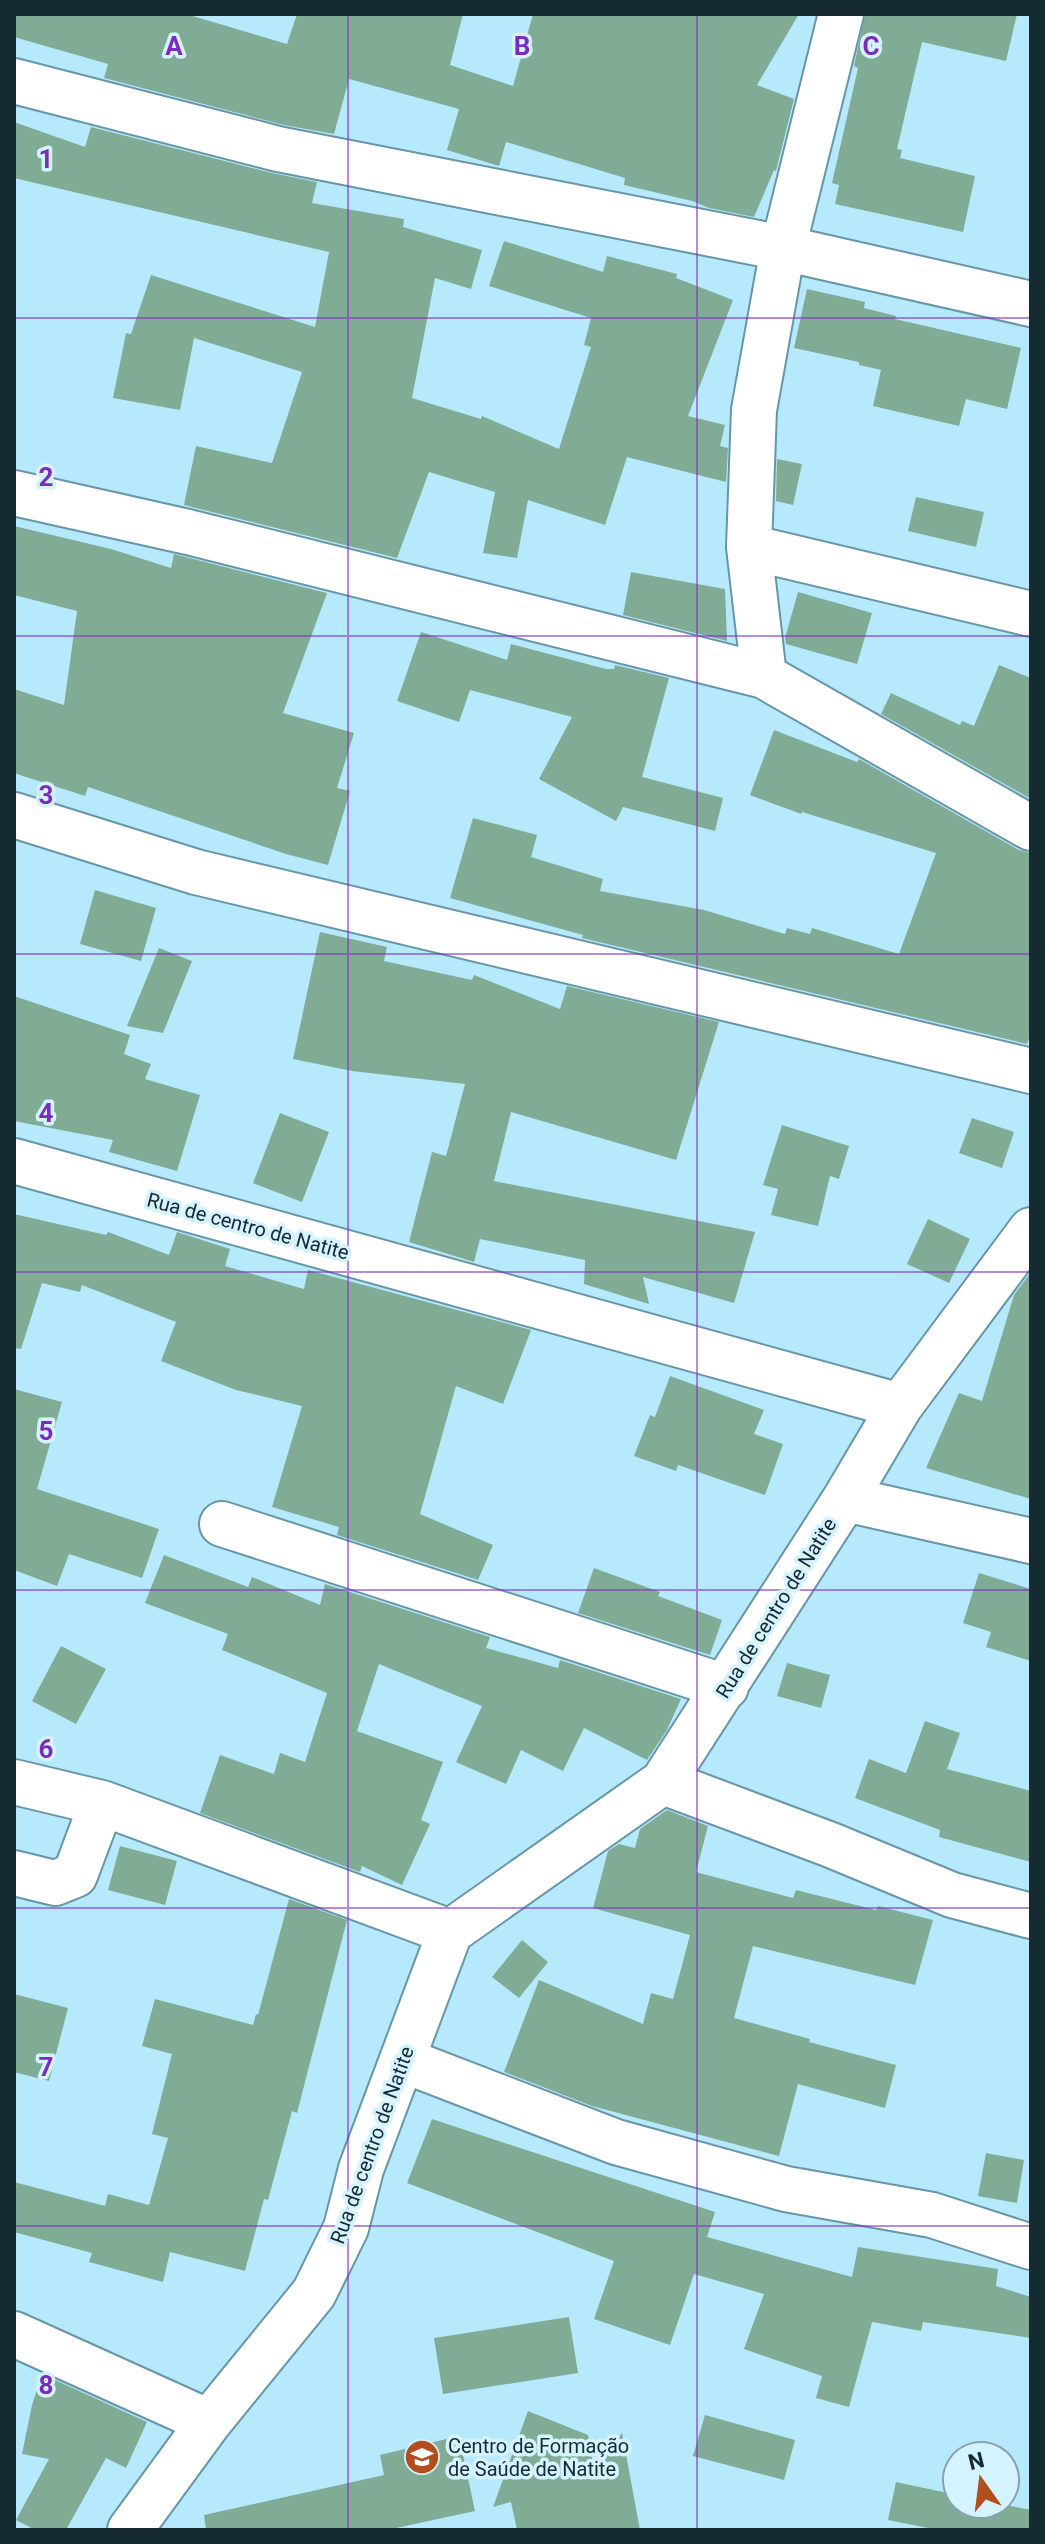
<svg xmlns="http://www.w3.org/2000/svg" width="1045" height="2544" viewBox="0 0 1045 2544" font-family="Roboto,sans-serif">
<rect width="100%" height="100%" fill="#b7e9fc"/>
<path fill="#80ac96" d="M14,14H186L287,44L297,14H463L450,65L513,86L533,14H799L757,85L794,99L776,171L774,170L754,217L709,208L692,201L624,185L625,178L506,142L499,166L447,150L459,109L349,79L334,134L284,125L104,78L108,64L14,37Z
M865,14H1017L1006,61L922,42L897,149L902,150L900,158L975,176L963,232L835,204L839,185L832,183L858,68L854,66Z
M14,122L85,147L91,127L272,173L317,182L312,203L404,219L403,227L482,250L471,289L435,278L412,398L481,419L482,416L559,449L591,347L584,345L591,318L489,286L504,241L603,272L607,256L677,274L676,278L733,300L688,416L725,425L720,446L728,448L726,482L627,457L605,525L528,500L517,558L483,553L495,492L429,472L397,558L184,505L196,446L272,463L302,372L194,338L180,410L113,398L126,333L131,334L151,275L315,327L329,252L14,178Z
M807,289L865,302L864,308L896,316L895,319L1021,348L1007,409L966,399L959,426L873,406L881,370L859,365V362L794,348Z
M777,459L802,464L793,505L776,501Z
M916,497L984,512L976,547L908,531Z
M14,526L111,549L171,568L174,554L327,593L283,713L354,733L337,788L350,791L328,865L286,854L88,787L85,796L14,773V689L64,705L77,611L14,595Z
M631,572L725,589L727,641L623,615Z
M798,592L872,613L857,664L786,644L785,638Z
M421,632L507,660L511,644L606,669H614L615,665L669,678L642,777L723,798L715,831L623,807L616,821L539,779L572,717L470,690L459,722L397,701Z
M999,665L1031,678V799L881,714L891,693L960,725L962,721L974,726Z
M774,730L857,762L859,759L1019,850L1031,853V1033L1027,1044L582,938L583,935L450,898L473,818L537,835L531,857L603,879L600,891L704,910L785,934L787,928L810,934L812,928L899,954L936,853L802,812L801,814L750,795Z
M95,890L156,908L141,961L80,944Z
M320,932L387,947L384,961L472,980L474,975L560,1009L567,986L719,1022L676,1160L511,1112L494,1181L755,1232L734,1303L643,1277L649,1304L584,1284L585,1260L480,1239L474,1262L409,1242L432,1152L446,1156L465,1084L352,1071L293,1059Z
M159,948L192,961L163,1033L127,1026Z
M14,996L130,1035L124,1054L151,1064L145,1079L200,1095L177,1171L109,1152L113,1140L14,1121Z
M280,1113L329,1132L302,1202L253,1183Z
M972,1118L1014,1132L1002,1168L959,1153Z
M782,1125L849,1146L839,1179L830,1176L818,1226L771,1215L778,1189L763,1185Z
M14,1214L106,1235L108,1232L169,1255L177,1232L230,1249L225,1266L304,1289L308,1270L531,1330L503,1404L456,1386L420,1514L493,1545L478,1580L337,1535L339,1527L272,1507L302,1406L236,1390L161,1361L176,1322L82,1285L80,1292L42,1283L21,1349L14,1348Z
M928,1219L970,1239L949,1283L907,1264Z
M1031,1272V1499L926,1468L959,1393L982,1401L1014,1295Z
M670,1376L764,1410L754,1434L783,1444L765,1495L678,1465L676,1471L634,1456L650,1415L655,1417Z
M14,1389L62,1402L37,1489L159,1529L142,1578L69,1554L57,1586L14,1570Z
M164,1555L248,1587L252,1577L320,1605L325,1584L490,1637L486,1648L558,1668L560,1660L681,1699L667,1730L647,1760L584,1728L563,1771L521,1750L506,1784L456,1762L482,1706L379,1664L357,1731L443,1762L421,1820L430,1824L402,1885L362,1866L360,1872L200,1813L220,1755L274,1774L280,1753L305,1762L327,1693L222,1650L228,1634L145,1603Z
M594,1568L660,1592L658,1596L722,1620L710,1655L578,1613Z
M979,1573L1031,1589V1661L986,1647L991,1632L963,1623Z
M61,1646L106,1669L76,1724L32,1701Z
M787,1663L830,1675L821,1708L777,1696Z
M925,1721L960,1733L947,1769L1031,1791V1862L939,1837L940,1830L855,1798L869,1759L906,1773Z
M667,1810L708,1826L696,1872L793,1898L796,1890L876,1910L878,1906L933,1920L915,1985L753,1946L734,2018L810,2039L809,2042L896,2065L885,2108L798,2084L779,2156L592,2106L504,2072L539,1980L643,2024L651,1993L673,1999L690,1935L593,1908L608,1851L619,1844L635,1848L640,1829Z
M120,1846L177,1861L165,1905L108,1890Z
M289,1899L347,1920L297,2113L292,2111L268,2200L264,2199L245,2271L170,2252L163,2282L89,2262L92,2253L14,2232V2182L105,2206L108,2194L149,2205L168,2138L152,2134L172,2054L142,2046L155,1999L253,2025L256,2014L258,2015Z
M522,1940L548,1962L519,1998L492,1977Z
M14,1994L68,2008L49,2081L14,2072Z
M432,2119L715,2212L707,2237L852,2277L858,2247L998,2269L996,2286L1031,2297V2338L923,2322L921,2331L872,2322L849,2407L816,2398L822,2376L744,2349L764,2294L694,2274L670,2345L594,2319L614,2261L407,2183Z
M986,2153L1024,2160L1017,2203L978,2196Z
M569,2317L578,2373L443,2394L434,2338Z
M42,2374L147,2422L126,2468L106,2458L66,2530H35L16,2520L49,2459L22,2454L32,2405Z
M528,2411L588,2435L594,2471L622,2433L640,2530H517L511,2502L493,2507Z
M705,2415L795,2440L784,2480L693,2456Z
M459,2436L475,2511L387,2530H206L204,2515L384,2475L380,2455Z
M896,2482L957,2495V2504H1001L1031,2510V2530H938L888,2520Z"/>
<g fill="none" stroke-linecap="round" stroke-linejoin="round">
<g stroke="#6696a7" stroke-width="48">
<path id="minor" d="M841,14L783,248L1031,304
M14,81L278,149L783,248L754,410L749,547L764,676L1031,828
M14,493L188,532L764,676
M749,547L1031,614
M14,815L196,872L1031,1071
M14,1161L900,1406L845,1499L663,1782L450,1932L361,2169L346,2228L314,2293L209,2422L130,2530
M900,1406L1031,1230
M845,1499L1031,1541
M222,1524L726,1687
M14,1782L102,1803
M663,1782L831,1845L952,1895L1031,1916
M14,1873L55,1883L75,1875L102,1803L450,1932
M403,2060L616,2142L786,2189L932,2215L1031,2247
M14,2334L209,2422"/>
</g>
<use href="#minor" stroke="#fff" stroke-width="44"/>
</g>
<path fill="none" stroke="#7b2cbf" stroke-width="2" stroke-opacity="0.55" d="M348,14V2530M697,14V2530M14,318H1031M14,636H1031M14,954H1031M14,1272H1031M14,1590H1031M14,1908H1031M14,2226H1031"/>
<defs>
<g id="school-disc" transform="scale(1.8)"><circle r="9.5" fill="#b24d1d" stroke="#d5f3fe"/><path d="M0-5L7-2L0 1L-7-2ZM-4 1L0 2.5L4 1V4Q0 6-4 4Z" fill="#fff"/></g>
</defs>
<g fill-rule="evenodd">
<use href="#school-disc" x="422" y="2457"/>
</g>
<g text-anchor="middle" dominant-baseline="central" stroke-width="7" stroke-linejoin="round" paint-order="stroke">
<g font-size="20" fill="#162a31" stroke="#d5f3fe">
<text transform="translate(248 1226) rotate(15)">Rua de centro de Natite</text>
<text transform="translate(776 1608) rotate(-58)">Rua de centro de Natite</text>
<text transform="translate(372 2145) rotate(-70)">Rua de centro de Natite</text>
</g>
<g font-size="20" fill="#162a31" stroke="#d5f3fe" text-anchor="start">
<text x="448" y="2446">Centro de Formação<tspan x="448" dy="23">de Saúde de Natite</tspan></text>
</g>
</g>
<g font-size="26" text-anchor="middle" font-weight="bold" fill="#7b2cbf" stroke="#d5f3fe" stroke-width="7" stroke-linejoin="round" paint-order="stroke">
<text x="174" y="55">A</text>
<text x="522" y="55">B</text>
<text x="871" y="55">C</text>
<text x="46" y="168">1</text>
<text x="46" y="486">2</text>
<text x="46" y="804">3</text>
<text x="46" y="1122">4</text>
<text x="46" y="1440">5</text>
<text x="46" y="1758">6</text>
<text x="46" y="2076">7</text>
<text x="46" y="2394">8</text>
</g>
<rect width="1045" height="2544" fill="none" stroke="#162a31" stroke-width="32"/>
<g transform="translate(981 2480) rotate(346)"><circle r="38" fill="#d5f3fe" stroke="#89a3ac" stroke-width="2"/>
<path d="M0-6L14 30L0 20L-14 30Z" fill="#b24d1d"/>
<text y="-12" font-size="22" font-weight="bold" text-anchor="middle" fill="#162a31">N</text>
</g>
</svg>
